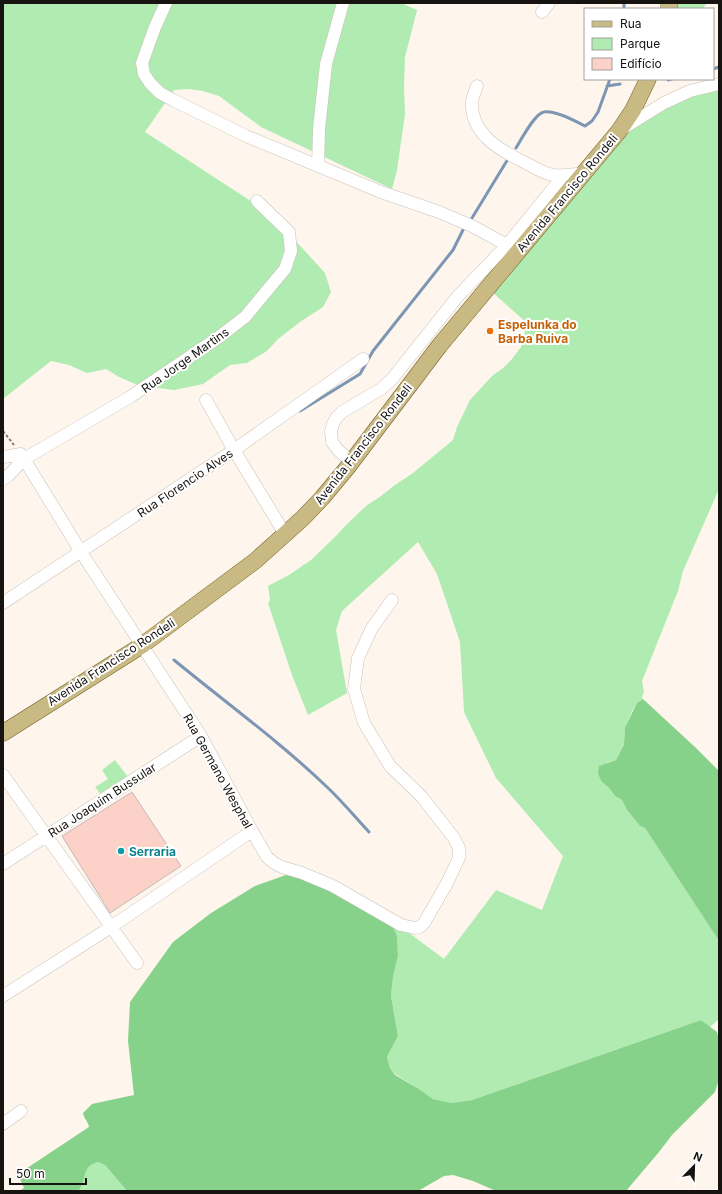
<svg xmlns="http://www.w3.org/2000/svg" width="722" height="1194" viewBox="0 0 722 1194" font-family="Inter,sans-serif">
<rect width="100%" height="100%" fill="#fef5ed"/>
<path fill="#b0ebb1" d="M3,3H401L417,10L405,57L404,86L405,114L397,170L392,189L261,127L219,96L203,91L189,89L174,90L145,132L263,209L293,238L325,273L331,292L323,307L300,322L278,339L267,351L247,363L230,365L203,384L174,390L140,386L119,377L106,369L87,373L69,365L51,361L3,399Z
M670,3H707L702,9H669Z
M719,82V489L683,571L678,591L642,681L644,692L642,697L643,699L637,703L632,711L625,727L624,743L616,760L606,763L602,782L609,788L615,796L622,800L627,810L640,826L645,828L719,941V1019L710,1027L701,1020L472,1100L452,1103L433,1099L419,1089L395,1074L390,1068L387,1057L398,1036L391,996L393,977L398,956L397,936L389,918L444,959L496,890L542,910L563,856L496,778L464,712L460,642L437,574L418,542L342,611L336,630L347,693L308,715L292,675L268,603L270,600L268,586L289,575L311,560L337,535L345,526L366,506L381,496L395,485L413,473L453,440L457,427L470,400L492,376L502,369L512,359L521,347L527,323L492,292L629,123Z
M115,760L128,777L103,797L95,787L108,779L102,770Z
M98,1162L105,1165L127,1191H78C88,1179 80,1167 98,1162Z"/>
<path fill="#87d28a" d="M643,699L696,748L719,771V941L645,828L640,826L627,810L622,800L615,796L609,788L602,782L598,774L599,766L616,760L624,744L625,727L637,703Z
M300,870L389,918L397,936L398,956L393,977L391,996L398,1036L387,1057L390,1068L395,1075L419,1089L433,1099L452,1103L472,1100L701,1020L717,1032L719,1040V1079L715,1092L672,1135L659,1152L626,1191H496L473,1181L453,1175L444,1176L418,1191H127L105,1165L98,1162C80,1167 88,1180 78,1191H19L24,1188L18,1174L89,1127C88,1121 84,1119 83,1113L92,1104L134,1095L128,1041L130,1002L173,942L211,913L255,886Z"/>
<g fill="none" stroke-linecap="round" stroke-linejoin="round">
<path stroke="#7c96b4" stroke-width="3" d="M624,9V3
M713,69L719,67
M668,80L672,79
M607,86L620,84
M516,148C521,140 535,113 544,112C555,110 575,121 585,126L592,121L598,112L610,79
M472,218L508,159
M300,411L360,374L373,351L453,250L463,230
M174,660C225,702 279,741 327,787C342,801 355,817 369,832"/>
</g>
<path fill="#fcd1c8" stroke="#c5b9b6" d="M132,792L181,866L110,913L62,836Z"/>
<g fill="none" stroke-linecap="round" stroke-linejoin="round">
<g stroke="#c9c1b9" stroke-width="13">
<path id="minor" d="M166,3L155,27L142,63L144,74L150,83L160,93L173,100L246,136L381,192L439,212L472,226L507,245
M542,12L549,3
M477,86C475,91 473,96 472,101C470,133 498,149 522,161C532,166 542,173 553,175C564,176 574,174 584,173
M622,129L664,103L690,91L719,84
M318,166L319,129L326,64L343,3
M206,400L234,450L285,534
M3,457L21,454L24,459L81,552L201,736L252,831L267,857L274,863L282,867L302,873L333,886L401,925L415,928L420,927L424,923L446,885L459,858V848L454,838L422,797L390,766L364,723L354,689L358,658L372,628L392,600
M352,462L338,450L332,442L331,431L333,424L336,418L342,412L381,389L392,379L458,296L507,245L563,176
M3,479L8,476L24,459L130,397L219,337L245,317L285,269L291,251L289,232L257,201
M3,603L234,450L363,359
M3,775L137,963
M3,864L201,736
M3,996L111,927L252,831
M3,1124L21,1111"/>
</g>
<g stroke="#736125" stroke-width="17">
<path id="major" d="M669,9V3
M3,733L141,646L255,561L303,518L322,498L347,468L440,345L619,131L633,110L648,79"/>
</g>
<path stroke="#837d78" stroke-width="2" stroke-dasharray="3 2" stroke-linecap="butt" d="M3,431L14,445"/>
<use href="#minor" stroke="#fff" stroke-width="12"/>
<use href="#major" stroke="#c9b983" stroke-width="16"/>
</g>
<circle fill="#e8710a" stroke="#fff" stroke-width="1.5" cx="490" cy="331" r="4"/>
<circle fill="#0f9aa8" stroke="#fff" stroke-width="1.5" cx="121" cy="851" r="4"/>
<g text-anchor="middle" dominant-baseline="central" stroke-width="4" stroke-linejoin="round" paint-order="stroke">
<g font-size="12" fill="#161310" stroke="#fff">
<text transform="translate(567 193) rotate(-50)">Avenida Francisco Rondeli</text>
<text transform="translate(185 360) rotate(-35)">Rua Jorge Martins</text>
<text transform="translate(363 444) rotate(-52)">Avenida Francisco Rondeli</text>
<text transform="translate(185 483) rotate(-34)">Rua Florencio Alves</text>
<text transform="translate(111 662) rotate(-33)">Avenida Francisco Rondeli</text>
<text transform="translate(218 771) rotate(61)">Rua Germano Wesphal</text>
<text transform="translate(102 800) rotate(-33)">Rua Joaquim Bussular</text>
</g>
<g font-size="12" font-weight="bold" fill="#c56008" stroke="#fff" text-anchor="start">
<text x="498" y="324">Espelunka do<tspan x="498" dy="14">Barba Ruiva</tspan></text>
</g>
<g font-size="12" font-weight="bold" fill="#0d838f" stroke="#fff" text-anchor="start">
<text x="129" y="851">Serraria</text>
</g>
</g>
<rect width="722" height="1194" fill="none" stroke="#161310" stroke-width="8"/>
<rect x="584" y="8" width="130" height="72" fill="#ffffff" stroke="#a2a19f"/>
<rect x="592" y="21" width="20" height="6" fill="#c9b983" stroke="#a2a19f"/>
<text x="620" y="28" font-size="12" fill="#161310">Rua</text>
<rect x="592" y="38" width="20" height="12" fill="#b0ebb1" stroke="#a2a19f"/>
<text x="620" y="48" font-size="12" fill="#161310">Parque</text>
<rect x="592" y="58" width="20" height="12" fill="#fcd1c8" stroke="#a2a19f"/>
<text x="620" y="68" font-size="12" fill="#161310">Edifício</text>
<g transform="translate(694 1166) rotate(23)" stroke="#ffffff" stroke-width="3" paint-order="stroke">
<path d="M0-3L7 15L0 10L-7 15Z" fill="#161310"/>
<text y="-6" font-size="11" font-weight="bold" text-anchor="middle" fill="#161310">N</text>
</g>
<path d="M10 1178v6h76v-6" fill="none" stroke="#161310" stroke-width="2"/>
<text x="16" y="1178" font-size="12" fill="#161310" stroke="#ffffff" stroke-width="3" paint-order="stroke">50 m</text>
</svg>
